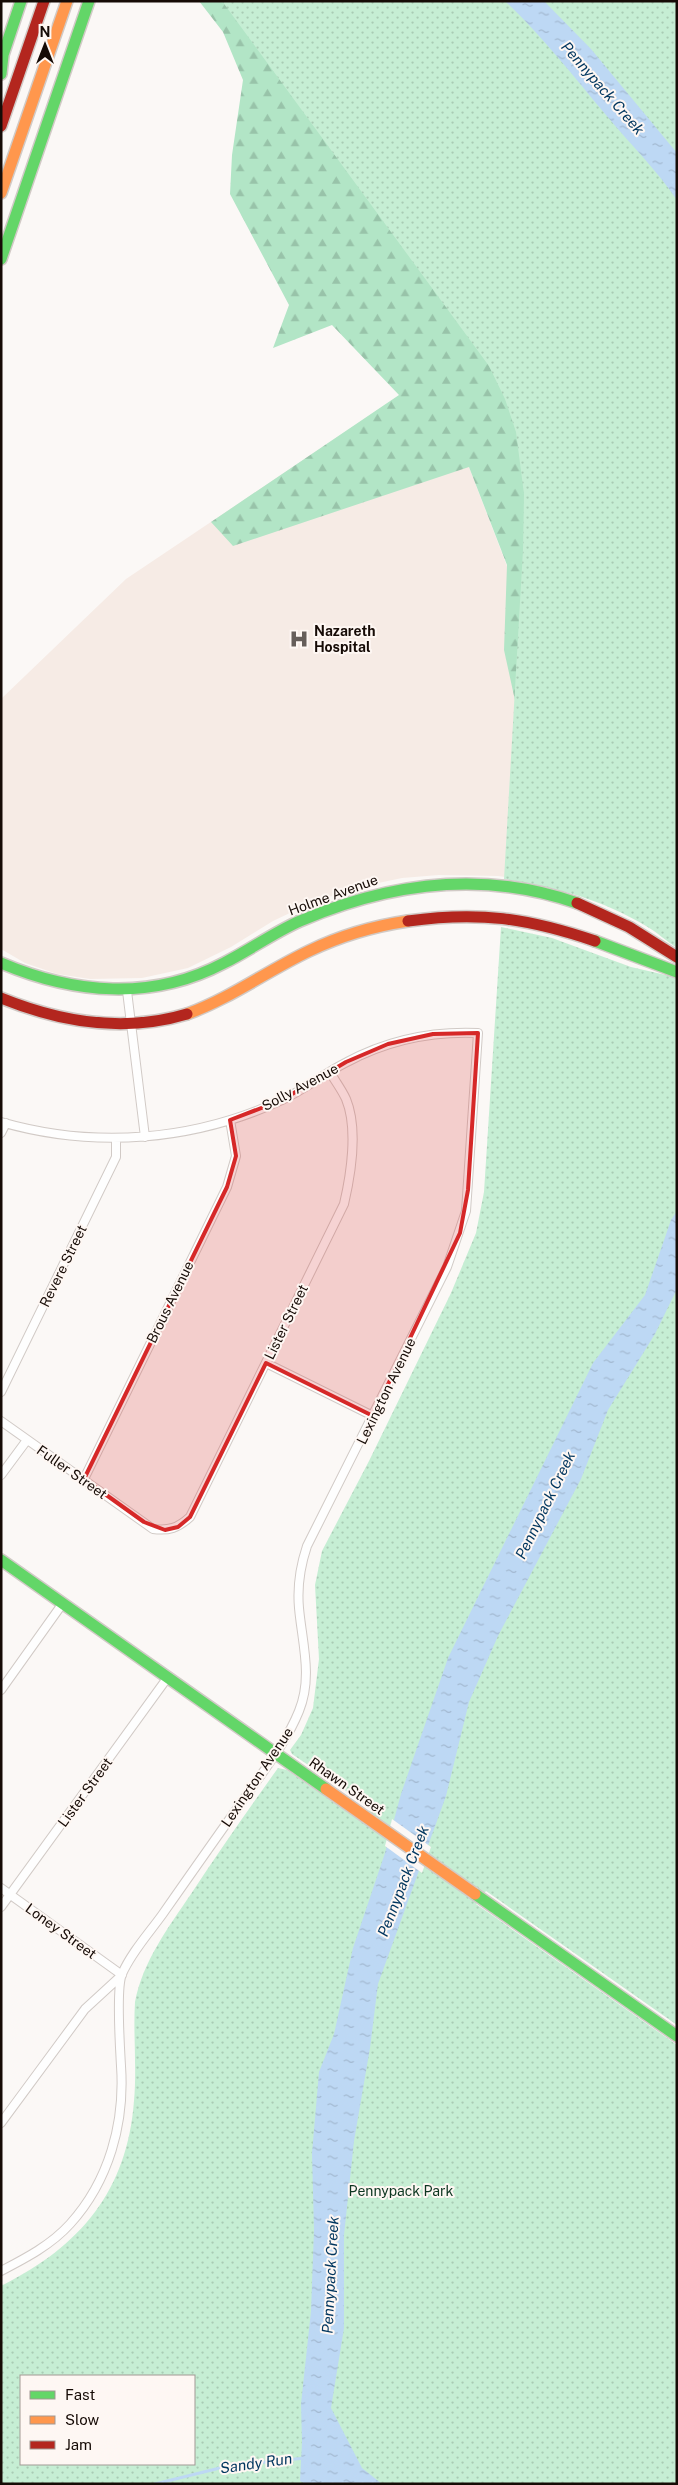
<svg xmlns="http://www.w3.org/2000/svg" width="678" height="2485" viewBox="0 0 678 2485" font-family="'Public Sans',sans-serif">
<defs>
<pattern id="forest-firs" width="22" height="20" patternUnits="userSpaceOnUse" patternTransform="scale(1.25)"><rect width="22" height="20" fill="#b2e5c6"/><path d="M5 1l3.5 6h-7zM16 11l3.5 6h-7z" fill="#98c3a9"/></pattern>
<pattern id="park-dots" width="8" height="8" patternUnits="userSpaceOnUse" patternTransform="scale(1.25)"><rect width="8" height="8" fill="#c6eed4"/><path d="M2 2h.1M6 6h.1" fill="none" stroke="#a9cbb4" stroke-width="1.8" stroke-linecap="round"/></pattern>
<pattern id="water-ripples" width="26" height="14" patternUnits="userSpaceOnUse" patternTransform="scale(1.25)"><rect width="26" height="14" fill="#bdd8f4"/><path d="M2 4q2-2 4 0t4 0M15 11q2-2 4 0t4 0" fill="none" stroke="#a2b8d0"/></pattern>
</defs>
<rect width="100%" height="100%" fill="#fbf8f6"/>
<path fill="#f6ebe5" d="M400,395L469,467L572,736L541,882L498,876L439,875L402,878L364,886L313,902L273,921L231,947L188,968L142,978L90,979L57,974L25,963L1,949V699L126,579Z"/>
<path fill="url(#forest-firs)" d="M199,1H505L607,117L516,705L504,650L507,565L469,467L233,546L211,522L399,395L332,325L273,348L289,305L230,194L232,155L243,80L223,32Z"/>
<path fill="url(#park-dots)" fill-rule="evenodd" d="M222,1H677V948C666,941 657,932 646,926C602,899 554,887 504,879L523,550L524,494L516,432L505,399L489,366Z
M501,927L552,938L631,967L670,976L677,967V2025L486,1891L476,1904L677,2045V2484H1V2286C81,2246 127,2191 134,2101C137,2068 133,2035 135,2002C143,1961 168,1928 191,1894C219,1851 248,1810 278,1768L287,1770L363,1823L371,1808L292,1754L290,1750L301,1735L313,1708L319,1659L315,1585L322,1551L369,1461L451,1293L476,1233L484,1192ZM21,2376H194V2464H21Z"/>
<path fill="url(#water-ripples)" d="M505,1H544L591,49L677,153V200C656,169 630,144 606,115C573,76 542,36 505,1Z
M677,1211V1289L655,1334L608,1410L581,1479L498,1636L469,1702L446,1796L378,1984L370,2048L354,2141L344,2235V2328L331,2408L362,2468L382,2484H306L300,2481L302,2442L301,2404L311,2311L314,2230L312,2153L319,2072L334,2034L353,1948L385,1853L401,1794L448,1658L593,1363L645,1295L671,1220Z"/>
<path fill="#fbf8f6" d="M392,1819L431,1847L422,1873L385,1846Z"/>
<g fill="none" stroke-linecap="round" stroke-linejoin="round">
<path stroke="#bdd8f4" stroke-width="3" d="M155,2484L228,2466L305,2458"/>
<g stroke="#d1cac6" stroke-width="10">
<path id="street" d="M127,991L145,1137
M1,1122C95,1149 194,1141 282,1100C305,1089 325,1073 347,1062C388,1040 432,1031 478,1033L466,1211L447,1267L307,1546C300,1567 297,1586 299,1608C302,1642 313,1677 299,1711C287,1741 265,1769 246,1796C218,1835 190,1875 162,1915C149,1933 131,1953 122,1974C116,1988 120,2048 121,2066C125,2123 109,2181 70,2224C51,2245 26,2258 1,2271
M1,1133L6,1123
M266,1363L373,1416
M1,1392L116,1157V1139
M1,1421L153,1529C169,1531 178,1528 190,1517L344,1204C351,1174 358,1128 346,1099C342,1090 335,1081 330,1072
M1,1475L27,1440
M84,1479L227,1187L236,1156L230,1120
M1,1690L63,1603
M1,1888L122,1975L85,2009L1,2123
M1,1907L168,1677"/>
</g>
<g stroke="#d1cac6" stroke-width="14">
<path id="fast" d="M1,61L21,1
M1,74L3,56
M1,259L89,1
M595,941L677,972
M1,963C74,994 152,1001 224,963C250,950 273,933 300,921C389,883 484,870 577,903
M1,1560L326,1789
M475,1894L677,2036"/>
</g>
<g stroke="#d1cac6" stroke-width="14">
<path id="slow" d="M1,193L67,1
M187,1014C231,998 267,971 309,951C340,936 374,926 408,921
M326,1789L475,1894"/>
</g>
<g stroke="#d1cac6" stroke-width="14">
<path id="jam" d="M1,126L44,1
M577,903L629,927L677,957
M408,921C479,911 527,918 595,941
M1,998C60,1022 124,1033 187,1014"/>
</g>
<use href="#street" stroke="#fefefe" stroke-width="8"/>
<use href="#fast" stroke="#63d668" stroke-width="11"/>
<use href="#slow" stroke="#ff974d" stroke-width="11"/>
<use href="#jam" stroke="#b3261e" stroke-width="11"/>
</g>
<path fill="#d62828" fill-opacity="0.2" stroke="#d62828" stroke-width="4" stroke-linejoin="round" d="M478,1033L468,1190L460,1233L373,1416L266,1363L190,1517L178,1527L165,1530L144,1522L84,1479L227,1187L236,1156L230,1120L282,1100L346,1062L388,1044L433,1034Z"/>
<defs>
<g id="hospital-bare" transform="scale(1.5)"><path d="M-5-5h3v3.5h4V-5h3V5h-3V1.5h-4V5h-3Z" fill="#665e5a" stroke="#fef7f3" stroke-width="2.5" paint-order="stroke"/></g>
</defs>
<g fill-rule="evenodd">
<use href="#hospital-bare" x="299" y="639"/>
</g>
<g text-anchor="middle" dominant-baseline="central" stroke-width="4" stroke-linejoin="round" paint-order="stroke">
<g font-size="14" font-weight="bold" fill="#160b06" stroke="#fef7f3" text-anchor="start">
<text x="314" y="631">Nazareth<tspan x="314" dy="16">Hospital</tspan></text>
</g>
<g font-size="14" fill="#160b06" stroke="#fef7f3">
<text transform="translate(333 895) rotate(-20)">Holme Avenue</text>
<text transform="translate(300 1087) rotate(-28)">Solly Avenue</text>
<text transform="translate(63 1266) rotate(-64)">Revere Street</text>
<text transform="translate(170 1302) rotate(-64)">Brous Avenue</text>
<text transform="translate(286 1322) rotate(-64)">Lister Street</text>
<text transform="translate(386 1391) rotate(-64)">Lexington Avenue</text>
<text transform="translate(72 1472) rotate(35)">Fuller Street</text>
<text transform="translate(257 1777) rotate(-56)">Lexington Avenue</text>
<text transform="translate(347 1786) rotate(35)">Rhawn Street</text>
<text transform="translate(85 1792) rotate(-54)">Lister Street</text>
<text transform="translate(61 1931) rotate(36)">Loney Street</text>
</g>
<g font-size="14" fill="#0d3621" stroke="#fef7f3">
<text x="401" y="2191">Pennypack Park</text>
</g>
<g font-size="15" font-style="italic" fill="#00365f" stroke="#fef7f3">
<text transform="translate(603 88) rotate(49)">Pennypack Creek</text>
<text transform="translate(545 1505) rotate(-64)">Pennypack Creek</text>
<text transform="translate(403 1881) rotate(-69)">Pennypack Creek</text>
<text transform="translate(330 2275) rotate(-87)">Pennypack Creek</text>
<text transform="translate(256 2463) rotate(-8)">Sandy Run</text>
</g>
</g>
<rect width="678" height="2485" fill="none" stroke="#160b06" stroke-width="5"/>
<rect x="20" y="2375" width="175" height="90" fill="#fef7f3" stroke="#a19994"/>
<rect x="30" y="2391" width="25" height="8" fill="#63d668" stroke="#a19994"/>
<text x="65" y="2400" font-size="15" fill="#160b06">Fast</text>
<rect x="30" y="2416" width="25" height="8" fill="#ff974d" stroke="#a19994"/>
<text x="65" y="2425" font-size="15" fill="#160b06">Slow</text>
<rect x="30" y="2441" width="25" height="8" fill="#b3261e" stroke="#a19994"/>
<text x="65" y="2450" font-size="15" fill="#160b06">Jam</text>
<g transform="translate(45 45)" stroke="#fef7f3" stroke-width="4" paint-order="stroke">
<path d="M0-4L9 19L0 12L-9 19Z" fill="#160b06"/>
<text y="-8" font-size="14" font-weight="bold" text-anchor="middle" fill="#160b06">N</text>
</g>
</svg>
